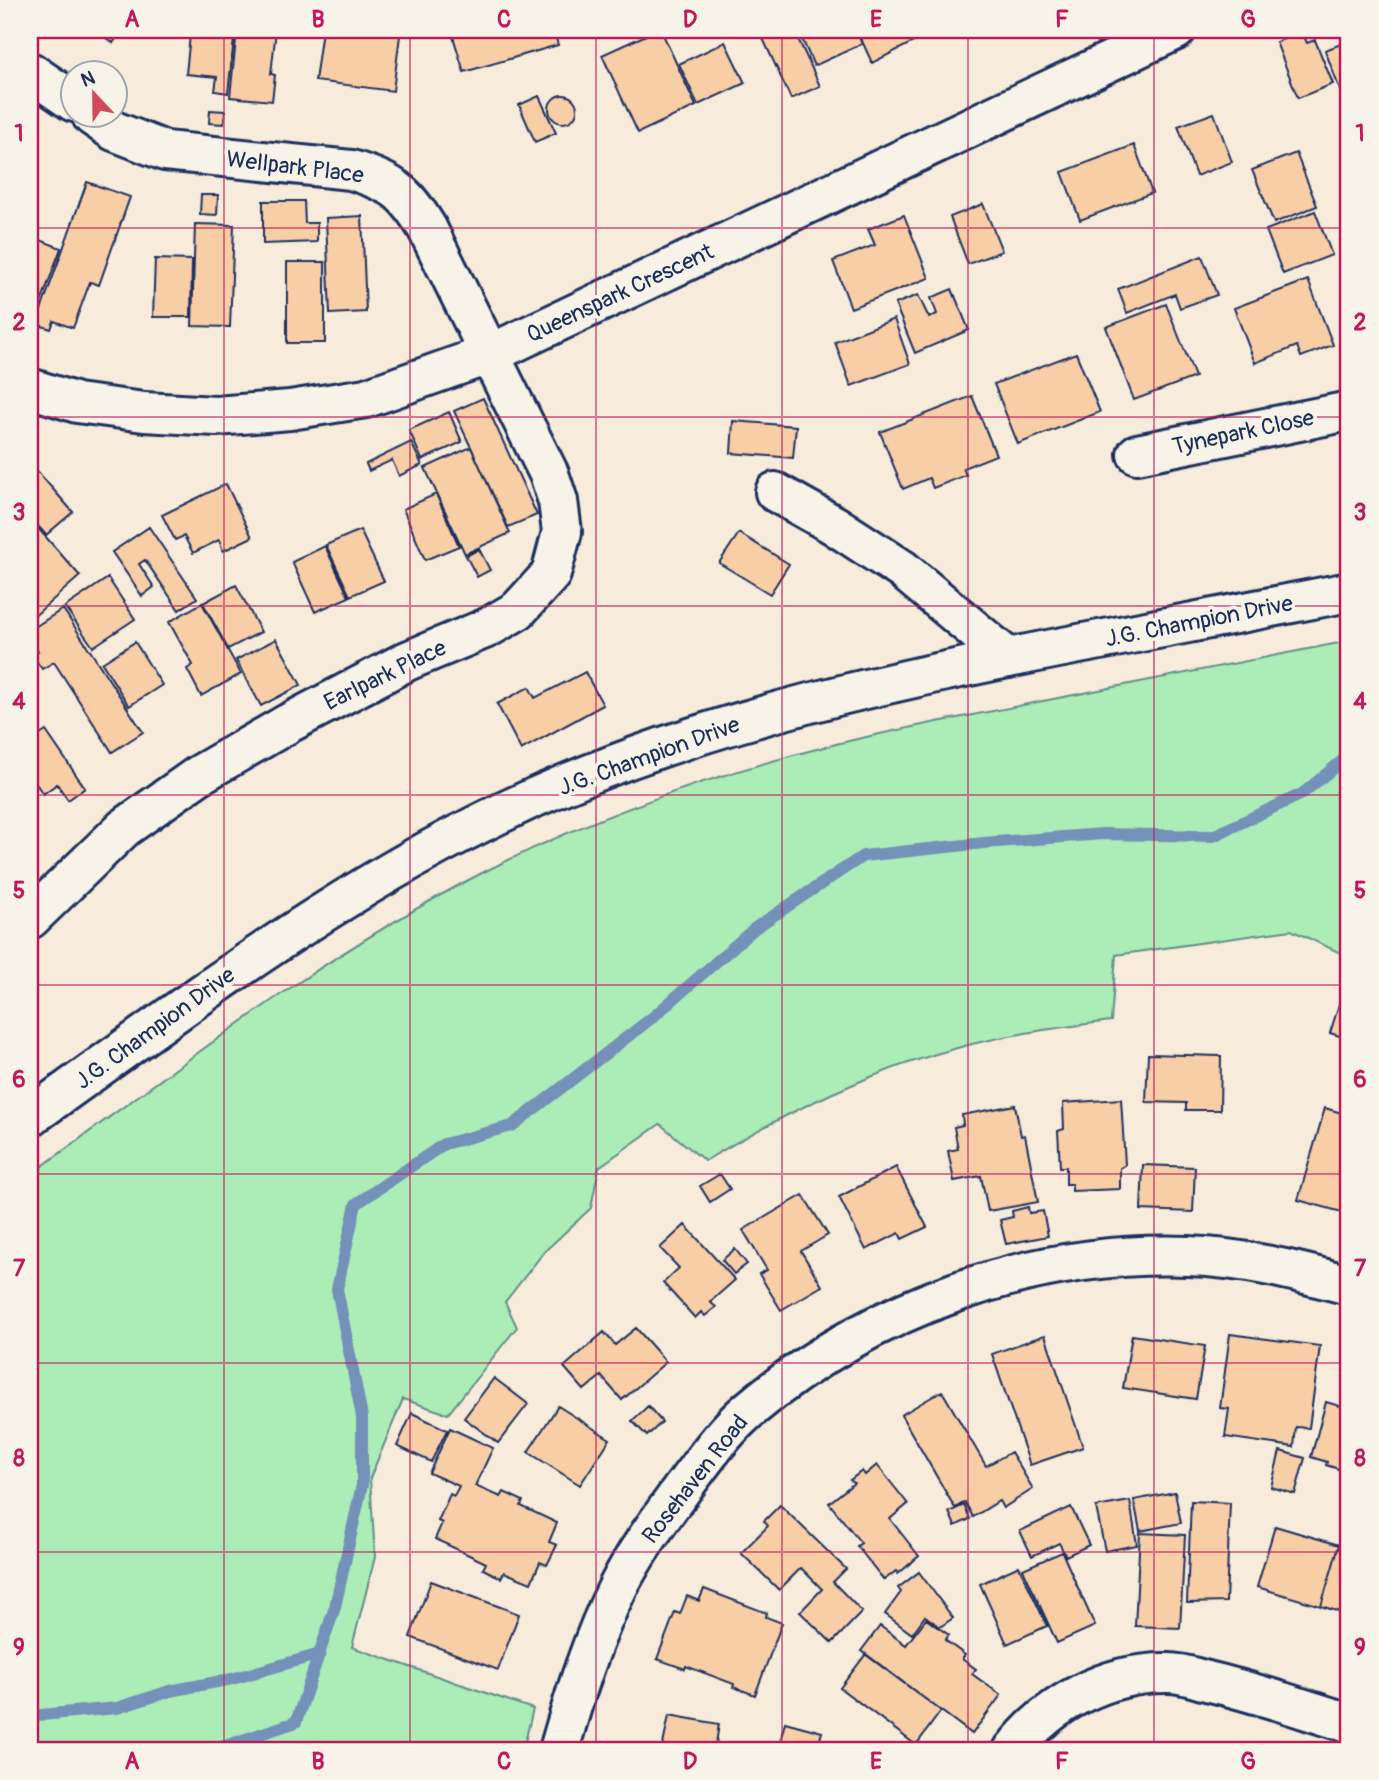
<svg xmlns="http://www.w3.org/2000/svg" width="1379" height="1780" viewBox="0 0 1379 1780" font-family="Pangolin,sans-serif">
<rect width="100%" height="100%" fill="#f7ecdb"/>
<filter id="ink" filterUnits="userSpaceOnUse"><feTurbulence type="fractalNoise" baseFrequency=".0143" numOctaves="2"/><feDisplacementMap in="SourceGraphic" scale="14" xChannelSelector="R" yChannelSelector="G"/><feConvolveMatrix kernelMatrix="1 2 1 2 8 2 1 2 1" color-interpolation-filters="sRGB"/></filter>
<g filter="url(#ink)">
<path fill="#acedb7" stroke="#648e8a" stroke-width="2" d="M1349,641V957L1291,930L1116,955L1111,1021C1063,1027 1015,1033 968,1045C874,1069 788,1111 705,1161L660,1124L599,1167L591,1208L544,1252L505,1302L517,1327L448,1414L403,1399L370,1478L375,1557L352,1647L533,1709L523,1750H30V1175C177,1069 320,956 482,873C594,816 715,774 836,744C905,727 974,715 1043,701C1145,681 1247,661 1349,641Z"/>
<g fill="none" stroke-linecap="round" stroke-linejoin="round">
<path stroke="#7391b9" stroke-width="12" d="M30,1716L117,1708L170,1691L232,1679L320,1654
M213,1750L296,1722L335,1607L362,1485V1417L337,1289L356,1204L444,1144L512,1126L653,1017L755,928L863,856L984,843L1102,834L1213,836L1302,794L1343,760H1349"/>
</g>
<path fill="#f8cea7" stroke="#1b2f5e" stroke-width="2" d="M95,30H122L113,43Z
M198,30H235L228,93L215,91L217,77L186,74L190,35L197,36Z
M237,30H276L271,74L275,75L272,101L230,97Z
M322,30H359L400,35L393,91L315,81Z
M451,30H562L554,32L558,45L464,72Z
M657,30H661L696,106L638,133L602,55Z
M759,30H794L820,86L791,99Z
M798,30H856L862,44L814,66Z
M857,30H934L935,31L872,63Z
M1302,32L1307,43L1315,40L1333,84L1298,98L1276,42Z
M1349,41V98L1344,101L1325,50Z
M725,42L745,83L698,105L679,64Z
M549 109a14 14 0 1 1 28 0a14 14 0 1 1-28 0Z
M539,96L556,133L535,142L519,105Z
M210,110L225,111L224,124L209,123Z
M1214,113L1232,162L1196,176L1178,126Z
M1134,145L1152,193L1080,220L1062,172Z
M1296,153L1317,206L1274,223L1252,170Z
M87,182L130,197L99,285L90,282L73,328L54,321L51,329L36,324Z
M201,195H218L217,215L200,214Z
M263,201H304L305,223H317V242L263,244Z
M983,204L1002,251L968,264L950,217Z
M1315,211L1332,255L1283,274L1266,230Z
M904,215L929,278L851,308L833,261L875,245L868,229Z
M362,216L366,312L330,314L326,218Z
M195,224L234,225L230,327L192,326Z
M30,236L61,248L40,305L30,302Z
M1202,256L1217,295L1180,308L1175,294L1127,313L1118,289Z
M155,259L192,260L191,317H153Z
M287,262H325V343H287Z
M1308,280L1333,345L1301,357L1297,346L1255,363L1234,308Z
M952,289L969,330L915,353L895,304L918,295L929,318L937,314L931,298Z
M1166,304L1195,377L1134,400L1106,327Z
M894,319L910,364L851,386L835,342Z
M1076,353L1100,412L1018,444L994,384Z
M972,396L996,455L963,468L966,475L933,488L929,478L903,489L880,432Z
M483,398L537,515L508,527L454,411Z
M449,412L462,442L422,460L409,430Z
M733,421L796,426L793,458L731,453Z
M411,442L422,465L399,476L392,460L369,471L366,464Z
M471,447L510,533L465,554L425,468Z
M30,463L73,512L46,535L30,517Z
M226,484L252,537L223,551L219,540L193,553L184,536L175,540L162,515Z
M436,494L459,546L425,560L403,509Z
M30,519L80,576L31,619L30,618Z
M149,527L197,598L179,610L145,560L139,564L154,587L142,596L112,552Z
M360,530L384,581L350,596L326,545Z
M739,533L789,564L770,594L719,563Z
M325,546L349,597L315,612L292,562Z
M479,549L490,570L477,577L466,556Z
M108,578L135,619L93,647L65,607Z
M236,585L261,632L228,649L203,603Z
M202,603L241,674L201,696L187,669L193,665L169,622Z
M63,609L143,732L112,752L54,662L42,669L32,655L38,651L30,638V630Z
M276,639L301,685L261,706L236,660Z
M135,642L162,685L129,706L102,663Z
M585,672L603,705L521,750L497,704L529,687L535,698Z
M46,731L85,788L68,800L57,784L43,794L30,775V741Z
M1349,973V1039L1330,1033Z
M1148,1054L1221,1056L1220,1110H1186V1103L1146,1102Z
M1121,1099L1125,1165L1120,1168V1189L1072,1191V1184H1066V1167H1060L1058,1131L1064,1129L1063,1103Z
M1015,1105L1021,1136L1025,1135L1038,1202L988,1211L981,1176L954,1181L948,1151L958,1149L954,1127L963,1125L962,1115Z
M1347,1106L1349,1107L1347,1170H1349V1214L1298,1200L1325,1108L1345,1114Z
M1143,1165L1195,1167L1193,1212L1141,1210Z
M896,1167L927,1227L902,1239L899,1233L866,1250L839,1197Z
M720,1174L730,1189L710,1202L700,1186Z
M803,1195L828,1235L801,1251L822,1286L781,1310L759,1274L767,1270L743,1230Z
M1028,1207L1029,1213L1043,1211L1048,1236L1006,1244L1000,1220L1013,1217L1012,1211Z
M685,1225L735,1280L710,1302L716,1307L705,1316L701,1312L695,1318L663,1283L679,1268L660,1248Z
M735,1249L747,1264L734,1274L722,1260Z
M636,1328L666,1362L622,1400L601,1376L584,1390L564,1367L604,1332L615,1345Z
M1230,1334L1320,1346L1309,1428L1296,1427L1294,1447L1225,1437L1229,1409L1220,1408Z
M1045,1335L1083,1447L1030,1465L992,1354Z
M1132,1335L1205,1346L1196,1399L1123,1388Z
M494,1378L528,1404L498,1443L464,1418Z
M942,1391L986,1466L1011,1452L1033,1489L1003,1508L999,1501L973,1517L965,1502L955,1508L901,1415Z
M1349,1394V1494L1342,1492L1348,1472L1326,1465L1327,1462L1311,1457L1326,1402L1346,1408Z
M558,1406L610,1439L580,1485L528,1452Z
M648,1406L662,1422L647,1436L632,1421Z
M412,1413L447,1430L431,1462L397,1446Z
M450,1428L493,1448L475,1486L501,1497L504,1492L523,1501L521,1506L557,1523L549,1542L557,1545L547,1565L540,1562L531,1583L504,1572L501,1578L483,1569L486,1563L435,1539L442,1523L438,1521L450,1494L454,1496L459,1486L429,1473Z
M1280,1451L1305,1458L1295,1494L1271,1487Z
M877,1465L908,1504L890,1519L919,1556L898,1574L896,1571L884,1580L857,1546L861,1543L829,1503L854,1483L850,1480L862,1471L865,1475Z
M1175,1492L1181,1523L1140,1531L1134,1500Z
M1130,1501L1137,1545L1105,1551L1096,1507Z
M1191,1501L1230,1503L1226,1602L1187,1603Z
M780,1505L846,1569L833,1582L862,1612L832,1643L800,1612L822,1589L801,1568L779,1590L741,1553L768,1526L764,1521Z
M964,1505L970,1519L955,1526L949,1512Z
M1071,1507L1089,1545L1066,1556L1059,1543L1032,1556L1020,1531Z
M1275,1526L1339,1545L1321,1606L1257,1587Z
M1140,1533L1185,1535L1180,1628L1135,1626Z
M1339,1545L1349,1548V1615L1321,1606Z
M1062,1552L1095,1626L1057,1643L1023,1569Z
M1019,1566L1047,1626L1007,1644L980,1584Z
M919,1572L953,1618L940,1627L925,1616L912,1634L885,1614L901,1592L898,1588Z
M431,1581L519,1614L498,1670L410,1637Z
M704,1589L767,1613L766,1617L782,1623L755,1695L733,1687L734,1684L686,1666L685,1669L657,1659L675,1612L680,1614L687,1596L699,1601Z
M926,1619L949,1635L945,1640L965,1655L962,1659L976,1669L972,1674L1001,1695L972,1734L861,1651L880,1626L906,1645Z
M866,1654L941,1711L916,1745L840,1688Z
M669,1715L719,1724L715,1750H662Z
M785,1722L822,1732L817,1750H778Z"/>
<g fill="none" stroke-linecap="round" stroke-linejoin="round">
<g stroke="#1b2f5e" stroke-width="44">
<path id="minor" d="M30,72L74,102
M30,388L77,403L144,412L216,416L290,410L366,398L490,354L1176,30
M1137,454L1349,411
M775,492L834,525L903,570L1008,658
M30,919L124,828L199,775L289,723L407,661L487,628L518,610L551,574L562,532L558,501L549,474L427,228C404,190 393,183 351,170L165,151L114,131L92,116
M559,1750C575,1694 592,1639 618,1587C637,1549 663,1515 688,1481C706,1457 726,1429 750,1409C870,1308 1031,1250 1189,1256C1246,1258 1295,1271 1349,1285
M1013,1750C1050,1702 1108,1672 1169,1673C1183,1673 1198,1679 1211,1682C1258,1693 1303,1709 1349,1723"/>
</g>
<g stroke="#1b2f5e" stroke-width="44">
<path id="major" d="M30,1117C202,994 366,868 563,785C721,718 890,681 1058,648C1155,630 1252,611 1349,592"/>
</g>
<use href="#minor" stroke="#f7f3e8" stroke-width="38"/>
<use href="#major" stroke="#f7f3e8" stroke-width="38"/>
</g>
</g>
<path fill="none" stroke="#c2185b" stroke-width="2" stroke-opacity="0.55" d="M224,30V1750M410,30V1750M596,30V1750M782,30V1750M968,30V1750M1154,30V1750M30,228H1349M30,417H1349M30,606H1349M30,795H1349M30,985H1349M30,1174H1349M30,1363H1349M30,1552H1349"/>
<g text-anchor="middle" dominant-baseline="central" stroke-width="7" stroke-linejoin="round" paint-order="stroke">
<g font-size="23" fill="#1b2f5e" stroke="#f7f3e8">
<text transform="translate(295 167) rotate(7)">Wellpark Place</text>
<text transform="translate(620 293) rotate(-25)">Queenspark Crescent</text>
<text transform="translate(1243 432) rotate(-12)">Tynepark Close</text>
<text transform="translate(1199 621) rotate(-11)">J.G. Champion Drive</text>
<text transform="translate(385 675) rotate(-26)">Earlpark Place</text>
<text transform="translate(649 756) rotate(-20)">J.G. Champion Drive</text>
<text transform="translate(155 1028) rotate(-36)">J.G. Champion Drive</text>
<text transform="translate(695 1479) rotate(-52)">Rosehaven Road</text>
</g>
</g>
<rect width="1379" height="1780" fill="none" stroke="#f7f3e8" stroke-width="77"/>
<g transform="translate(94 94) rotate(338)"><circle r="33" fill="#f7f3e8" stroke="#9fa5b1" stroke-width="2"/>
<path d="M0-5L12 26L0 18L-12 26Z" fill="#d1495b"/>
<text y="-10" font-size="19" font-weight="bold" text-anchor="middle" fill="#1b2f5e">N</text>
</g>
<rect x="38" y="38" width="1302" height="1704" fill="none" stroke="#c2185b" stroke-width="2.5"/>
<g font-size="23" text-anchor="middle" font-weight="bold" fill="#c2185b">
<text x="132" y="27">A</text>
<text x="318" y="27">B</text>
<text x="504" y="27">C</text>
<text x="690" y="27">D</text>
<text x="876" y="27">E</text>
<text x="1062" y="27">F</text>
<text x="1248" y="27">G</text>
<text x="19" y="141">1</text>
<text x="1360" y="141">1</text>
<text x="19" y="330">2</text>
<text x="1360" y="330">2</text>
<text x="19" y="520">3</text>
<text x="1360" y="520">3</text>
<text x="19" y="709">4</text>
<text x="1360" y="709">4</text>
<text x="19" y="898">5</text>
<text x="1360" y="898">5</text>
<text x="19" y="1087">6</text>
<text x="1360" y="1087">6</text>
<text x="19" y="1276">7</text>
<text x="1360" y="1276">7</text>
<text x="19" y="1466">8</text>
<text x="1360" y="1466">8</text>
<text x="19" y="1655">9</text>
<text x="1360" y="1655">9</text>
<text x="132" y="1769">A</text>
<text x="318" y="1769">B</text>
<text x="504" y="1769">C</text>
<text x="690" y="1769">D</text>
<text x="876" y="1769">E</text>
<text x="1062" y="1769">F</text>
<text x="1248" y="1769">G</text>
</g>
</svg>
